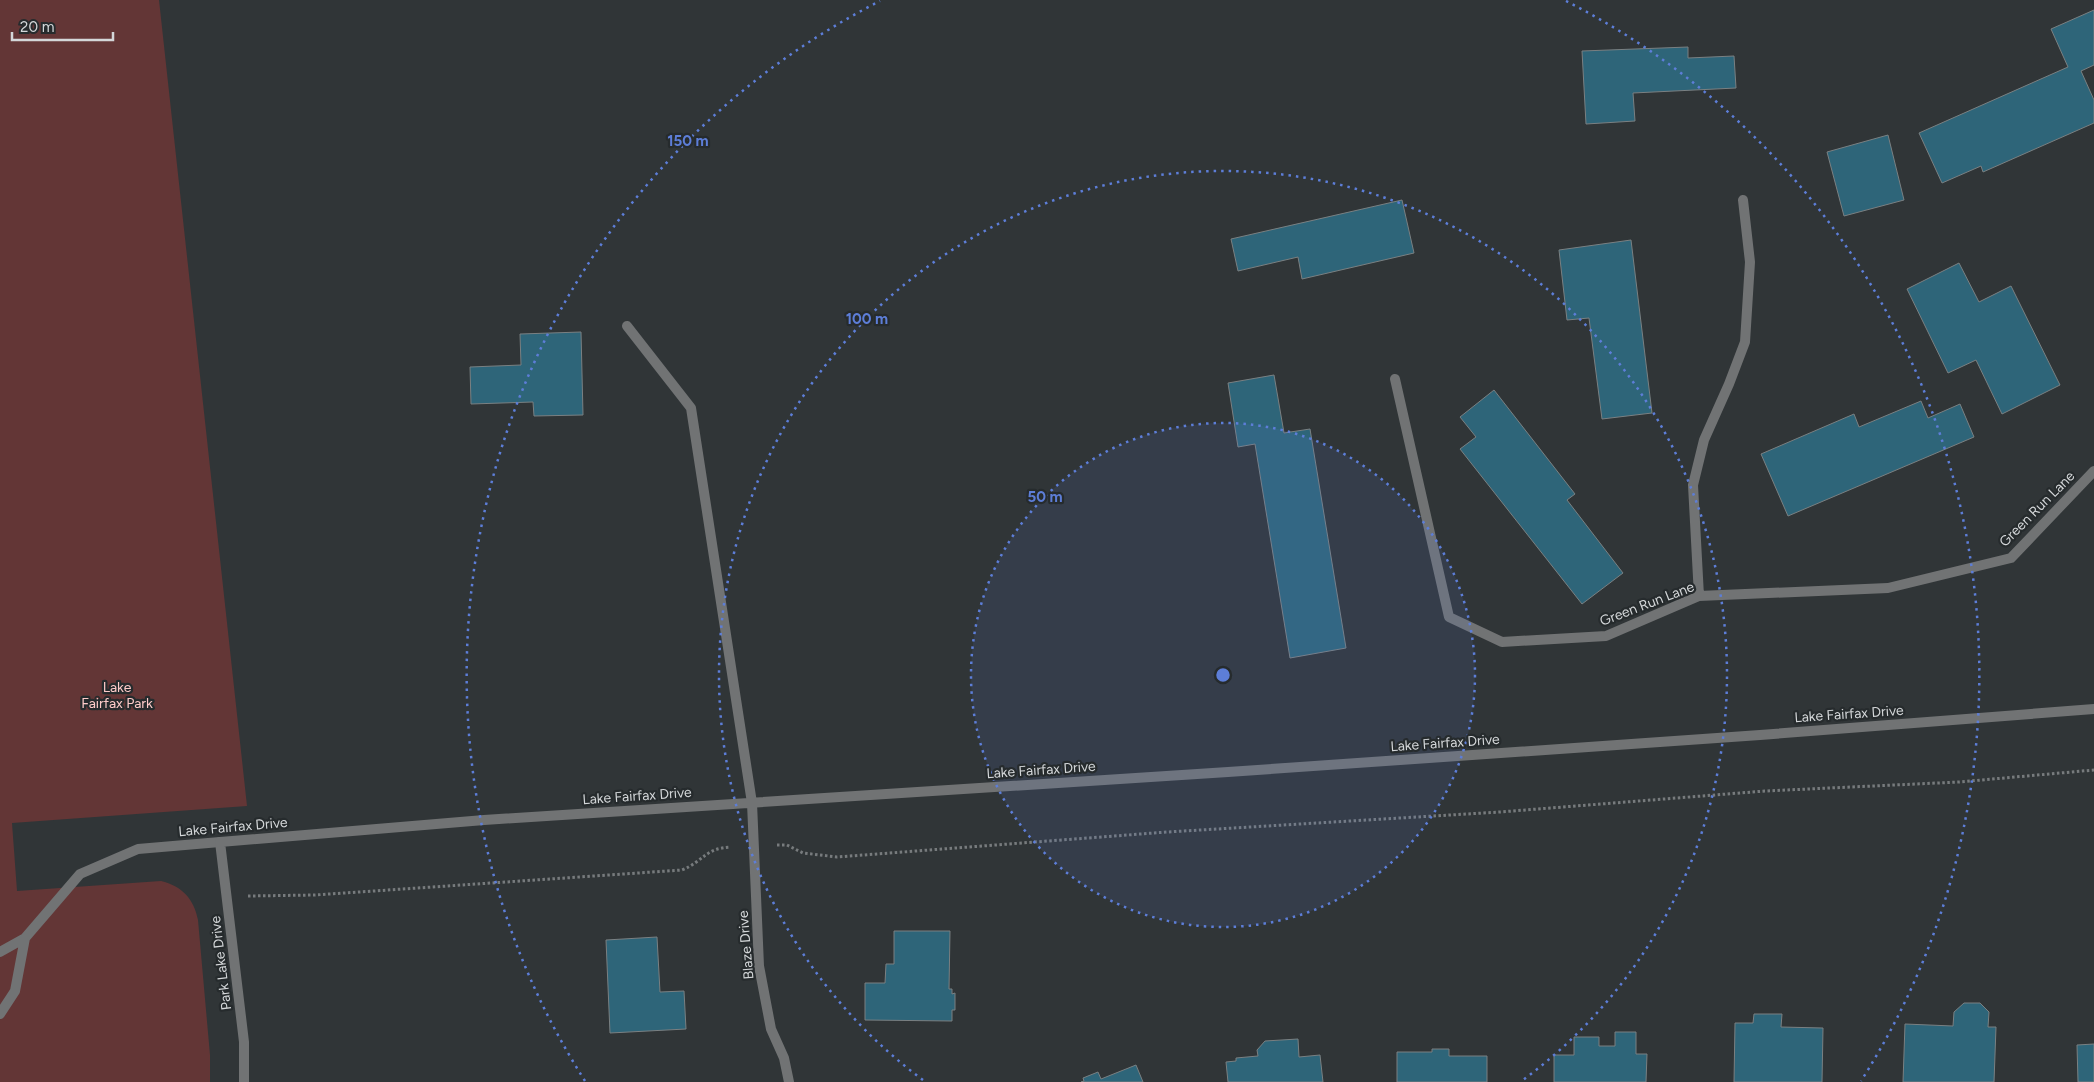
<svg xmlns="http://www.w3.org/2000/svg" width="2094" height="1082" viewBox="0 0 2094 1082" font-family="Figtree,sans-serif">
<rect width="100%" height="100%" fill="#303537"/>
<path fill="#633636" d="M0,0H159L247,806L12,823L17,891L161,881C182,886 194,899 198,920L210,1055V1082H0Z"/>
<path fill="#2e6579" stroke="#7a8082" d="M2094,10V65L2081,71L2094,100V123L1983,172L1981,166L1942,183L1919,133L2068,67L2051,29Z
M1688,47V58L1734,56L1736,88L1633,93L1635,121L1586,124L1582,51Z
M1888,135L1904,200L1844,216L1827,152Z
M1402,200L1414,253L1302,279L1298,257L1238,271L1231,239Z
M1631,240L1652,413L1602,419L1589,318L1567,320L1559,250Z
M1959,263L1979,302L2011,286L2060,385L2002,414L1976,360L1948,373L1907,289Z
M581,332L583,415L534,416L533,402L471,404L470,367L521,365L520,334Z
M1274,375L1284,433L1310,429L1346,648L1290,658L1255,444L1238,447L1228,383Z
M1494,390L1575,494L1567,500L1623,573L1582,604L1460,449L1476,437L1460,417Z
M1921,401L1928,418L1960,404L1974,437L1788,516L1761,454L1854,414L1859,427Z
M894,931H950L949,989H952V994L955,993V1010H952V1021L865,1020V983H885L886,964H894Z
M657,937L660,992L684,991L686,1029L610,1033L606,940Z
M1964,1003H1980L1989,1012L1988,1027H1996L1994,1082H1903L1905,1024L1953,1026L1954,1012Z
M1754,1014H1782L1781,1027L1823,1028L1822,1082H1734L1735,1023H1753Z
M1615,1032H1636V1054H1647L1646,1082H1554V1055H1574V1037H1599V1046H1615Z
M1298,1039L1299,1057L1320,1055L1323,1082H1228L1226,1062L1236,1061V1058L1258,1056L1257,1050L1265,1041Z
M2094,1044V1082H2078L2077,1045Z
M1432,1049H1449V1056H1487V1082H1397V1052H1432Z
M1136,1065L1143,1082H1081L1084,1081L1083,1078L1098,1072L1101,1079Z"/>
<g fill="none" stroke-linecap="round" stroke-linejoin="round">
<path stroke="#777b7d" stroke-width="3" stroke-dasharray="2.5 2.5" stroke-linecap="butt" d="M777,845H787L803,853L837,857L1167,832L1500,812L1765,791L1959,782L2094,770
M248,896L315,895L682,870C704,861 705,848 731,847"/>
<path stroke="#717374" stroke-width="10" d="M0,952L25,938L80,874L138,849L220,842
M0,1014L15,991L25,938"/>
<path stroke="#717374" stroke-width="10" d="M627,326L691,408L752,803L759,966L771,1029L784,1058L789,1082
M1395,379L1449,617L1502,642L1606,636L1699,596L1888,588L2011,558L2094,471
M1699,596L1693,485L1704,440L1729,384L1745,342L1750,262L1743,200
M244,1082V1042L220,842L484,820L1228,772L1760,735L2094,709"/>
</g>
<circle cx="1223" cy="675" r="252" fill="#5d7ed8" fill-opacity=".12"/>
<g fill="none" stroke="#5d7ed8" stroke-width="2.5" stroke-dasharray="2.5 5">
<circle cx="1223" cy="675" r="252"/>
<path d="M923 1080A504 504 0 1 1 1523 1080"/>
<path d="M585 1081A756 756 0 0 1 880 1M1566 1A756 756 0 0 1 1861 1081"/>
</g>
<g text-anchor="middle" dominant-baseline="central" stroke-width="4.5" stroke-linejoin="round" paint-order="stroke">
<g font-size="14" fill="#d4d7d9" stroke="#262b2d">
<text transform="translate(2037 509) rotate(-45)">Green Run Lane</text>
<text transform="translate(1647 604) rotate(-21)">Green Run Lane</text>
<text transform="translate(1849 714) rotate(-4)">Lake Fairfax Drive</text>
<text transform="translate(1445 743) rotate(-4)">Lake Fairfax Drive</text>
<text transform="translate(1041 770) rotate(-4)">Lake Fairfax Drive</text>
<text transform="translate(637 796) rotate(-4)">Lake Fairfax Drive</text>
<text transform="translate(233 827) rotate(-5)">Lake Fairfax Drive</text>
<text transform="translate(746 945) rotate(-95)">Blaze Drive</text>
<text transform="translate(221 963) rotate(-97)">Park Lake Drive</text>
</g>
<g font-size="14" fill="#fecbc9" stroke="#262b2d">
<text x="117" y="687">Lake<tspan x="117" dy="16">Fairfax Park</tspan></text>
</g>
</g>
<circle cx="1223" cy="675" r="8" fill="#5d7ed8" stroke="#262b2d" stroke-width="2.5"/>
<g font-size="15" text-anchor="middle" font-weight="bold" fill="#5d7ed8" stroke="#262b2d" stroke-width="4.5" stroke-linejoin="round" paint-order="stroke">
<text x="688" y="146">150 m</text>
<text x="867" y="324">100 m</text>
<text x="1045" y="502">50 m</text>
</g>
<path d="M12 32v8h101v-8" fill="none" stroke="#d4d7d9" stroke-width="2.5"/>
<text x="20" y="32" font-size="15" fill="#d4d7d9" stroke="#262b2d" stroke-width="4" paint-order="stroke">20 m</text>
</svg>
